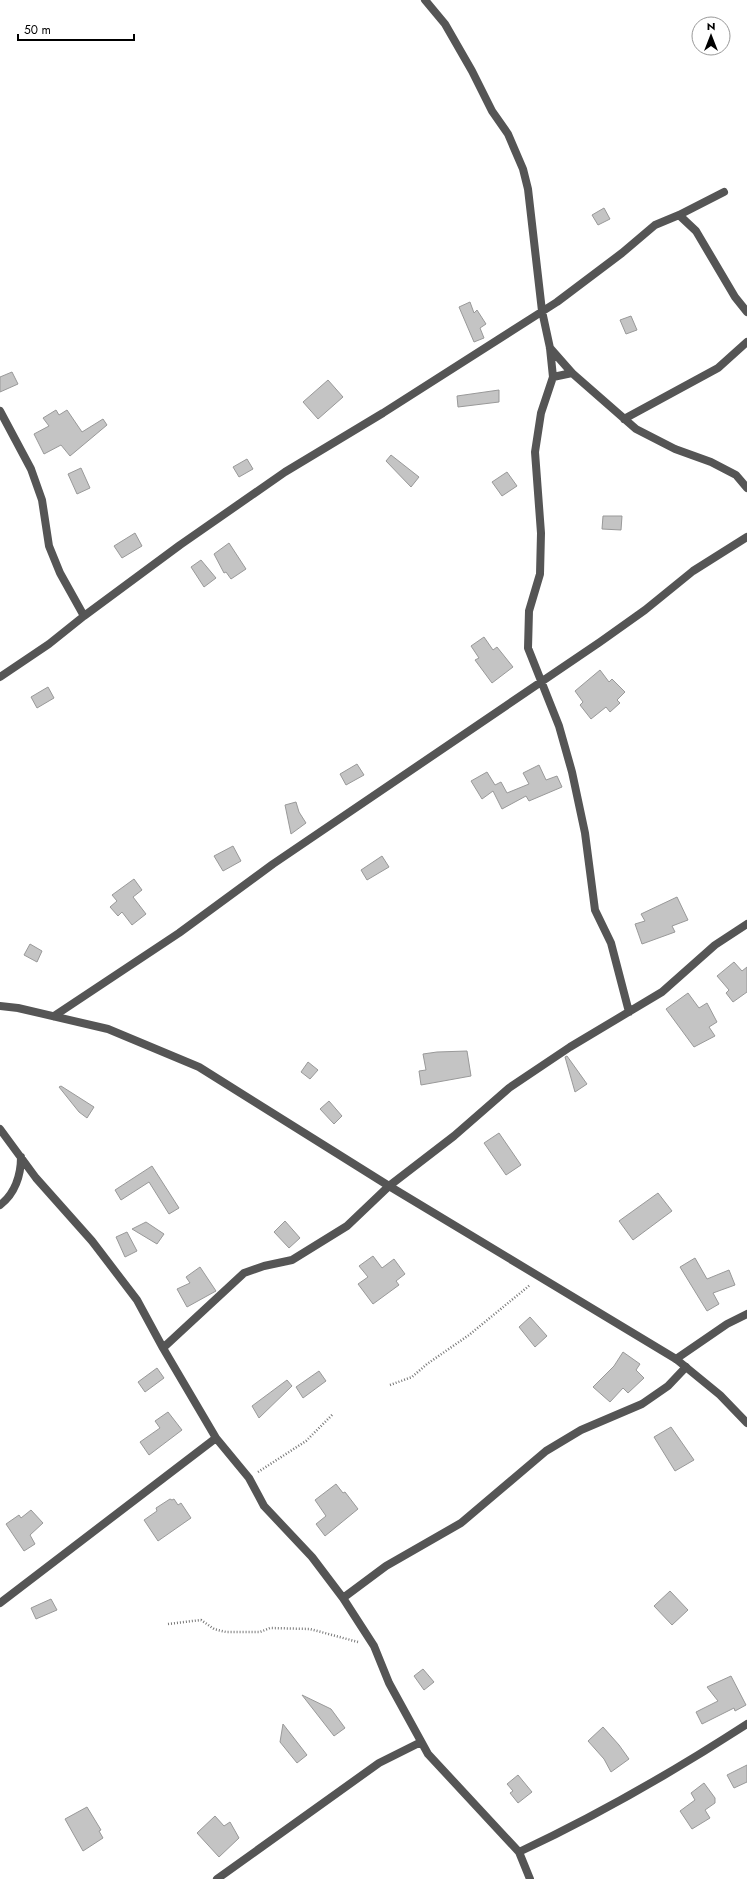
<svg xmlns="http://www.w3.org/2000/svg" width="747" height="1879" viewBox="0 0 747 1879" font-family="Jost,sans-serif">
<rect width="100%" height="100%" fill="#fff"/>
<path fill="#c4c4c4" stroke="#999" d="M604,208L610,219L598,225L592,215Z
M470,302L474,313L477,310L486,324L480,328L484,338L474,342L459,307Z
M631,316L637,330L626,334L620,320Z
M12,372L18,384L0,392V377Z
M328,380L343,397L318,419L303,402Z
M499,390V402L458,407L457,396Z
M56,410L59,415L67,410L82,432L103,419L107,425L70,456L61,445L44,454L34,434L49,426L43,418Z
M391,455L419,477L411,487L386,461Z
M247,459L253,469L239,477L233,467Z
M81,468L90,488L77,494L68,474Z
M507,472L517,486L502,496L492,482Z
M603,516H622L621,530L602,529Z
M135,533L142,546L122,558L114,546Z
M229,543L246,569L231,579L226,572L224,573L214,554Z
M201,560L216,578L204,587L191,567Z
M484,637L493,650L497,647L513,667L492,683L475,660L479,658L471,646Z
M600,670L609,682L612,679L625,692L617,700L620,703L610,712L606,707L591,719L580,705L583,702L575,691Z
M48,687L54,698L37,708L31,697Z
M357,764L364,775L346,785L340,774Z
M539,765L546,780L557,776L562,787L529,801L526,796L502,809L493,791L482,799L471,781L487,772L495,785L501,782L507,793L529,784L523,773Z
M296,802L299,812L306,823L291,834L285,805Z
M233,846L241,861L223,871L214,856Z
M382,856L389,867L367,880L361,870Z
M134,879L142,890L133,897L146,914L132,925L122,912L118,916L110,907L117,901L112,895Z
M677,897L688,920L672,926L675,932L642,944L635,924L645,921L641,914Z
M30,944L42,951L37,962L24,955Z
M734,962L742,971L747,967V992L733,1002L726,993L729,990L717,976Z
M688,993L699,1008L707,1003L717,1022L709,1027L715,1036L694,1047L666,1009Z
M467,1051L471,1076L421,1085L419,1071L426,1070L423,1054L437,1052Z
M567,1056L587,1084L575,1092L565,1057Z
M308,1062L318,1070L310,1079L301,1072Z
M61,1086L94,1107L87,1118L79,1112L59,1087Z
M329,1101L342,1116L334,1124L320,1109Z
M499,1133L521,1165L506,1175L484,1143Z
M152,1166L179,1208L169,1214L149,1182L121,1200L115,1190Z
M658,1193L672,1211L633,1240L619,1221Z
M285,1221L300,1238L289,1248L274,1232Z
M146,1222L164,1234L157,1244L132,1229Z
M127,1232L137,1251L125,1257L116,1237Z
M373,1256L382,1268L394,1259L405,1274L396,1281L399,1285L373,1304L358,1284L368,1277L359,1266Z
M695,1258L707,1279L729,1270L735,1285L713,1293L719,1304L707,1311L680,1267Z
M200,1267L216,1291L187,1307L177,1289L190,1283L186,1277Z
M530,1317L547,1336L535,1347L519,1327Z
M623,1352L640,1364L636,1370L644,1378L628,1393L623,1388L610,1402L593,1387L614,1366Z
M157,1368L164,1378L145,1392L138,1382Z
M319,1371L326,1381L303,1398L296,1387Z
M287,1380L292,1386L259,1418L252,1406Z
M168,1412L182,1430L149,1455L140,1442L160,1428L155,1421Z
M671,1427L694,1460L675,1471L654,1437Z
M336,1484L343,1493L345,1492L358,1509L325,1536L316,1524L326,1516L315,1500Z
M170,1499L172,1500L174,1499L178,1505L181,1503L191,1518L158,1541L144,1520L157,1511L156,1508Z
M31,1510L43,1523L30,1535L35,1544L24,1551L6,1524L19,1515L21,1518Z
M670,1591L688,1610L672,1625L654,1606Z
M51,1599L57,1610L36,1619L31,1608Z
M423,1669L434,1682L424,1690L414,1676Z
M731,1676L746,1705L735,1711L734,1708L702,1724L696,1712L718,1701L707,1687Z
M302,1695L331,1709L345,1728L334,1736Z
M283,1724L307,1755L297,1763L280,1742Z
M603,1727L619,1745L629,1759L611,1772L604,1759L588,1741Z
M747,1765V1782L734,1788L727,1775Z
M518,1775L532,1792L518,1803L510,1793L513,1791L507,1784Z
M704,1783L715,1798V1803L705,1810L710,1818L692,1829L680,1811L695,1800L691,1793Z
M87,1807L101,1830L99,1831L103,1838L83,1851L65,1819Z
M215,1816L224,1826L230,1822L239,1838L219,1857L197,1833Z"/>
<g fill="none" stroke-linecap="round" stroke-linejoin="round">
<path stroke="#777" stroke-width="2.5" stroke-dasharray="1 2" stroke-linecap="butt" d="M390,1385L412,1377L427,1364L469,1335L530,1285
M258,1472L306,1441L333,1414
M168,1624L201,1620L214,1629L226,1632H260L270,1628L310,1629L358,1642"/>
<path stroke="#555" stroke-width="8" d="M425,0L445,24L472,71L492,111L508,134L523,169L528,189L542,311L550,348L553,377L541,413L535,452L541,533L540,574L529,611L528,648L559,726L572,772L585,833L595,910L611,943L629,1012
M679,215L696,231L735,297L747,312
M550,348L572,373L636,429L675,449L711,462L736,475L747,488
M553,377L572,373
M0,411L31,469L42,500L49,546L60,573L84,616
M624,419L718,368L747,342
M0,677L49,644L84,616L180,545L285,472L383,413L557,302L622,253L655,225L679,215L724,192
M54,1016L179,933L273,864L600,642L645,610L693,571L747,537
M0,1129L36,1178L92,1241L137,1300L163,1348
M0,1205C15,1194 21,1175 21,1157
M676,1359L727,1324L747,1314
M216,1438L249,1478L264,1506L312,1557L343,1598L374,1646L389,1683L428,1754L519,1852L530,1879
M343,1598L386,1566L461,1523L546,1451L581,1430L642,1404L668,1386L686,1367
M0,1603L216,1438L163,1348L244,1273L264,1266L292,1260L347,1226L389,1186L454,1136L509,1088L570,1047L662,992L715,945L747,924
M519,1852C598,1815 673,1772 747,1724
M217,1879L379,1763L421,1742"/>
<path stroke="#555" stroke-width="8" d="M0,1006L18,1008L108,1029L199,1067L389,1186L676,1359L720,1395L747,1423"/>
</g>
<g transform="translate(711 36)"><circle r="19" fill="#ffffff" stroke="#999999"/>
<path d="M0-3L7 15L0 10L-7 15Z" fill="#000000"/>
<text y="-6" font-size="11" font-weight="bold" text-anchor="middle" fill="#000000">N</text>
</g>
<path d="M18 34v6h116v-6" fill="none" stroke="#000000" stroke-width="2"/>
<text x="24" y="34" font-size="12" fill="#000000" stroke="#ffffff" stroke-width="3" paint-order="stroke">50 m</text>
</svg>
